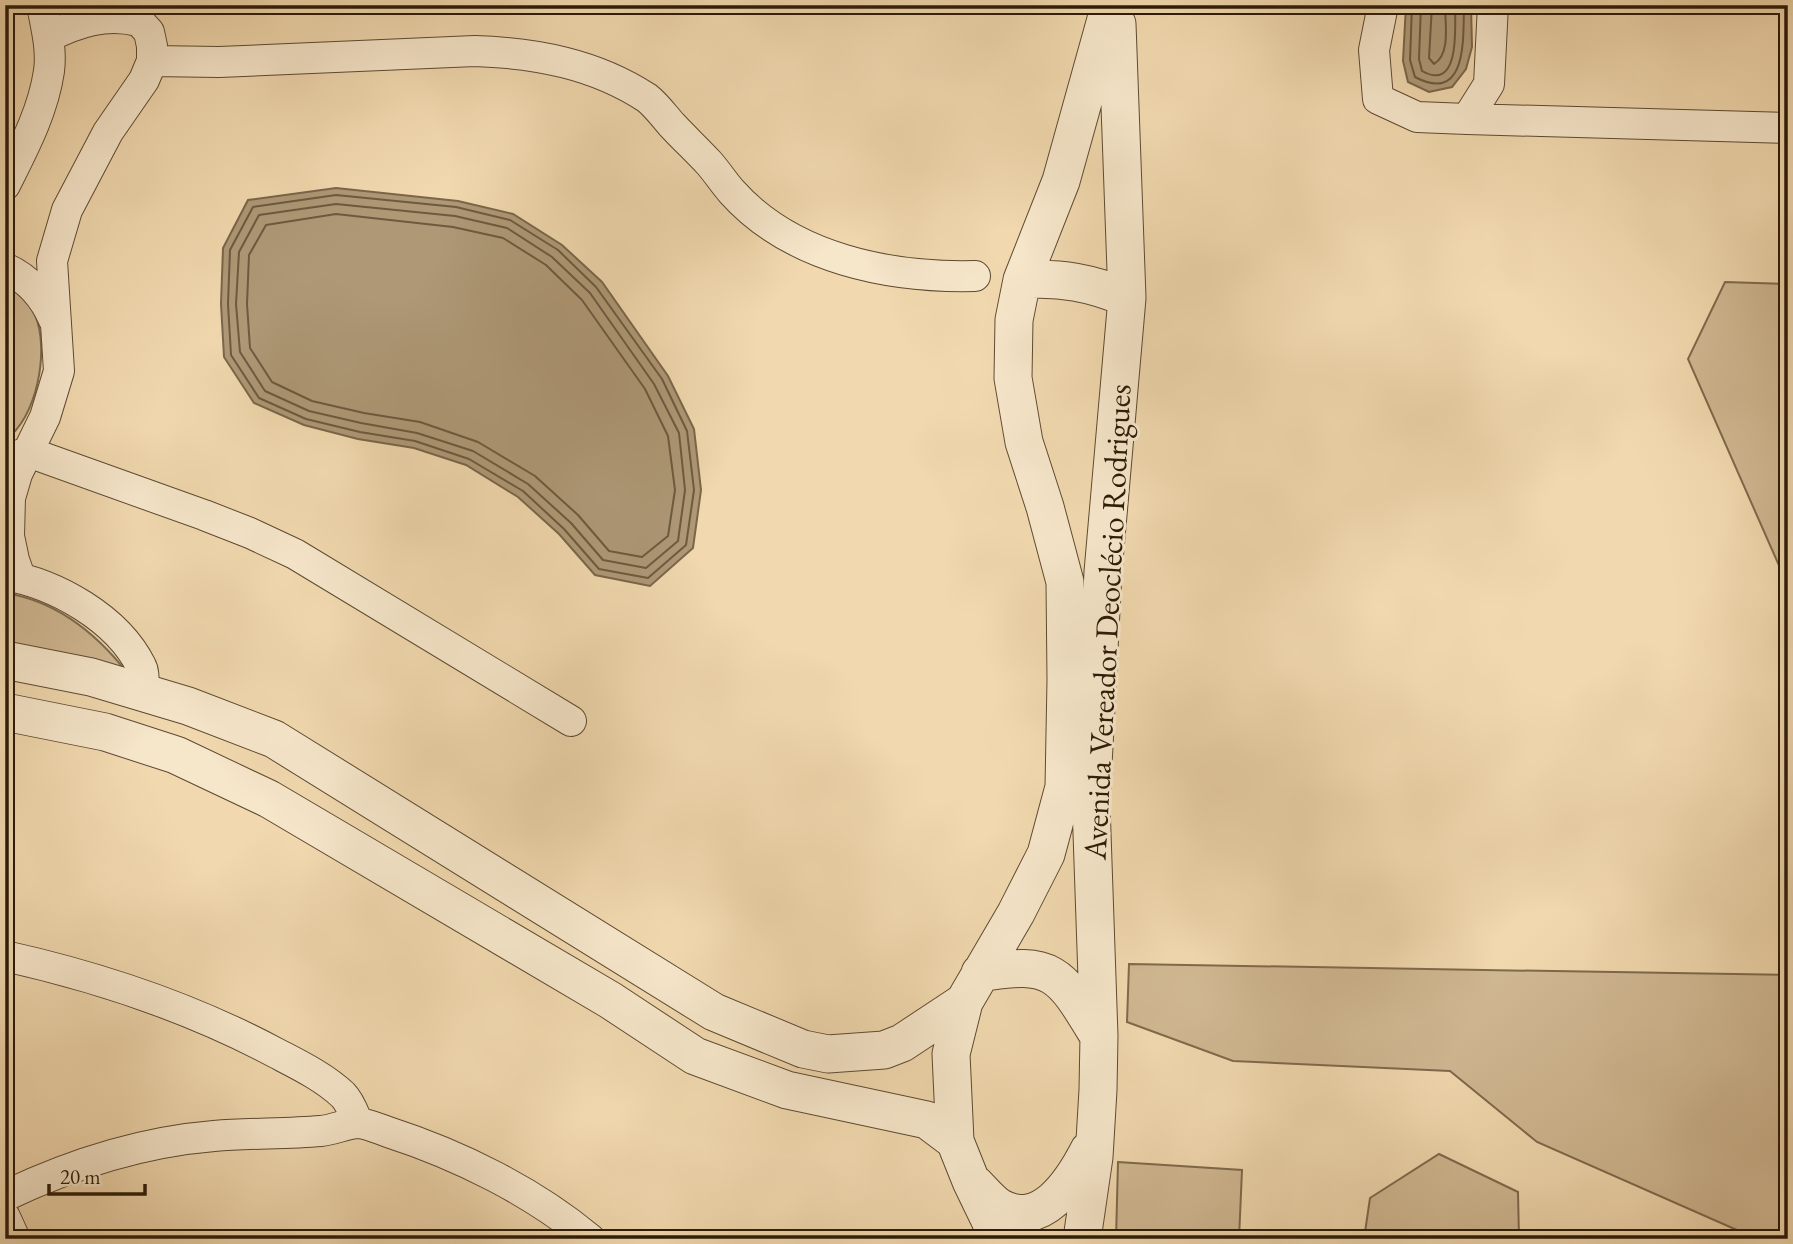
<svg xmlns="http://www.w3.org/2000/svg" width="1793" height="1244" viewBox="0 0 1793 1244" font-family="'EB Garamond',serif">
<rect width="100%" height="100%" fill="#f1d8ae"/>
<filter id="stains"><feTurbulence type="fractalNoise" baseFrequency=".00286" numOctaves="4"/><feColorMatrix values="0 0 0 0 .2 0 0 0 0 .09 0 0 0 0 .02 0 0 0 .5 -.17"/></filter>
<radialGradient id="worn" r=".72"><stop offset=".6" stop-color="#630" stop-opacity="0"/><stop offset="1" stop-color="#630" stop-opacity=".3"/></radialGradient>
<path fill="#d0b892" stroke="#7e6a4d" stroke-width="2" d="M1725,282L1788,284V586L1688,359Z
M5,284C18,293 28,300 35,315C50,349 37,419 5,440Z
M5,593C58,601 98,635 129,675L5,651Z
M1129,964L1788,975V1239H1747L1746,1234L1537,1142L1450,1071L1233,1061L1127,1022Z
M1439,1154L1518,1192L1519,1239H1364L1370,1198Z
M1118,1162L1242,1170L1239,1239H1116Z"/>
<path fill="#ae9876" stroke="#7a664a" stroke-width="2" d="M1406,5H1471L1472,47L1466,69L1452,87L1429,92L1408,82L1403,61Z
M336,188L458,201L513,214L562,245L602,282L668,376L694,429L701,490L693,548L650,586L595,575L559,534L518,497L466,465L414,448L358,439L304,425L254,403L224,357L221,304L223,248L248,200Z"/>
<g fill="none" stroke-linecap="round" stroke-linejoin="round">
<path stroke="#6d5a3f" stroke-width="2" d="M1412,5L1410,60L1415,77C1468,105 1463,37 1464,5
M1421,5L1419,59L1422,71C1461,93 1455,25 1455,5
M1432,5L1429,58L1434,64C1451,54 1445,23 1445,5
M336,195L456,207L510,220L558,250L596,287L662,379L687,431L694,490L686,545L648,578L599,569L564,529L523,491L469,459L415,441L360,432L306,419L259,398L231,355L228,304L230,250L253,207Z
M336,204L455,216L507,228L552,257L590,293L654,384L679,433L685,490L678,541L646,568L603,560L571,523L528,484L473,451L417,433L361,423L309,411L265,391L240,352L236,304L239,252L259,215Z
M336,214L453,227L503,238L546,265L582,300L645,389L668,436L675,490L668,536L642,557L609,551L578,515L535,476L478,442L420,422L364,413L312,401L272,382L250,348L247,304L249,255L266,225Z"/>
<g stroke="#5d4a32" stroke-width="32">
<path id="minor" d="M1383,5L1374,50L1378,99L1417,117L1467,119L1489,84L1493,5
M48,37C78,22 106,13 138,21
M152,61L219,62L475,51C536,53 595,64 647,98C656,105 664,116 672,125C684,138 697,150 709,163C717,172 724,183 732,192C792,259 890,278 975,276
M1467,119L1788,128
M5,185C23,149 43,112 49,71C52,49 46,27 42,5
M5,268C29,279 44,296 54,320
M5,460L28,452L204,515L250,533L295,554L571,721
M5,575C56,584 117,618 141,666C145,673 143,685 144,693
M20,577L14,560L9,536L10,498L17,474L45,417L59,371L52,261L67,210L108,132L144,80L152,61V46L149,32L139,21L117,5
M5,956C99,977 190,1007 276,1053C299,1065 324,1077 343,1095C350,1102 354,1114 358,1123
M5,1196C72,1164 140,1142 214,1136C249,1133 285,1134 321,1131C333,1130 345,1124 357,1123C366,1123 379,1129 388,1132C459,1155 532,1191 590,1239
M5,1217L15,1239"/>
</g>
<g stroke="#5d4a32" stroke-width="39">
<path id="tertiary" d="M1022,280C1060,277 1092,283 1127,298
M5,660L91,677L188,706L274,739L714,1012L803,1049L828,1054L884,1050L902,1043L964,1002
M5,712L105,732L176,755L269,799L610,1000L695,1056L787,1090L927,1120L955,1141
M980,973C1054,960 1061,974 1098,1035
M975,1184C982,1191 990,1201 999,1207C1041,1231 1072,1183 1089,1150
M999,1239L971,1181L955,1141L951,1054L964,1002L1016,913L1046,854L1064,787L1066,680L1065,582L1045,507L1024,442L1013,378L1014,320L1022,280L1061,181L1110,5
M1082,1239L1094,1157L1098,1090L1099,1036L1091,804L1103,572L1127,298L1117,24"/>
</g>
<use href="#minor" stroke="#f6e6ca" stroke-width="30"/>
<use href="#tertiary" stroke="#f6e6ca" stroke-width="37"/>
</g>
<g text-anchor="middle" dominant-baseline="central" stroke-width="6" stroke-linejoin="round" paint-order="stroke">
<g font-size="32" fill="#2c1b08" stroke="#f6e6ca">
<text transform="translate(1107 622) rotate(-87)">Avenida Vereador Deoclécio Rodrigues</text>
</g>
</g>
<rect width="1793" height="1244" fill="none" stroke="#f1d8ae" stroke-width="28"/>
<rect x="7" y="7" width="1779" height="1230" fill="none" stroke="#2c1b08" stroke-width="3.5"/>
<rect x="14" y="14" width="1765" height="1216" fill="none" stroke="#2c1b08" stroke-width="2"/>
<path d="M49 1184v10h96v-10" fill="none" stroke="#2c1b08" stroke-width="3.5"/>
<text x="60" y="1184" font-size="21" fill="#2c1b08" stroke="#f6e6ca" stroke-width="5" paint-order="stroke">20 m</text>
<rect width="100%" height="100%" filter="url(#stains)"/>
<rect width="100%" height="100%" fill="url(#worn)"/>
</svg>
